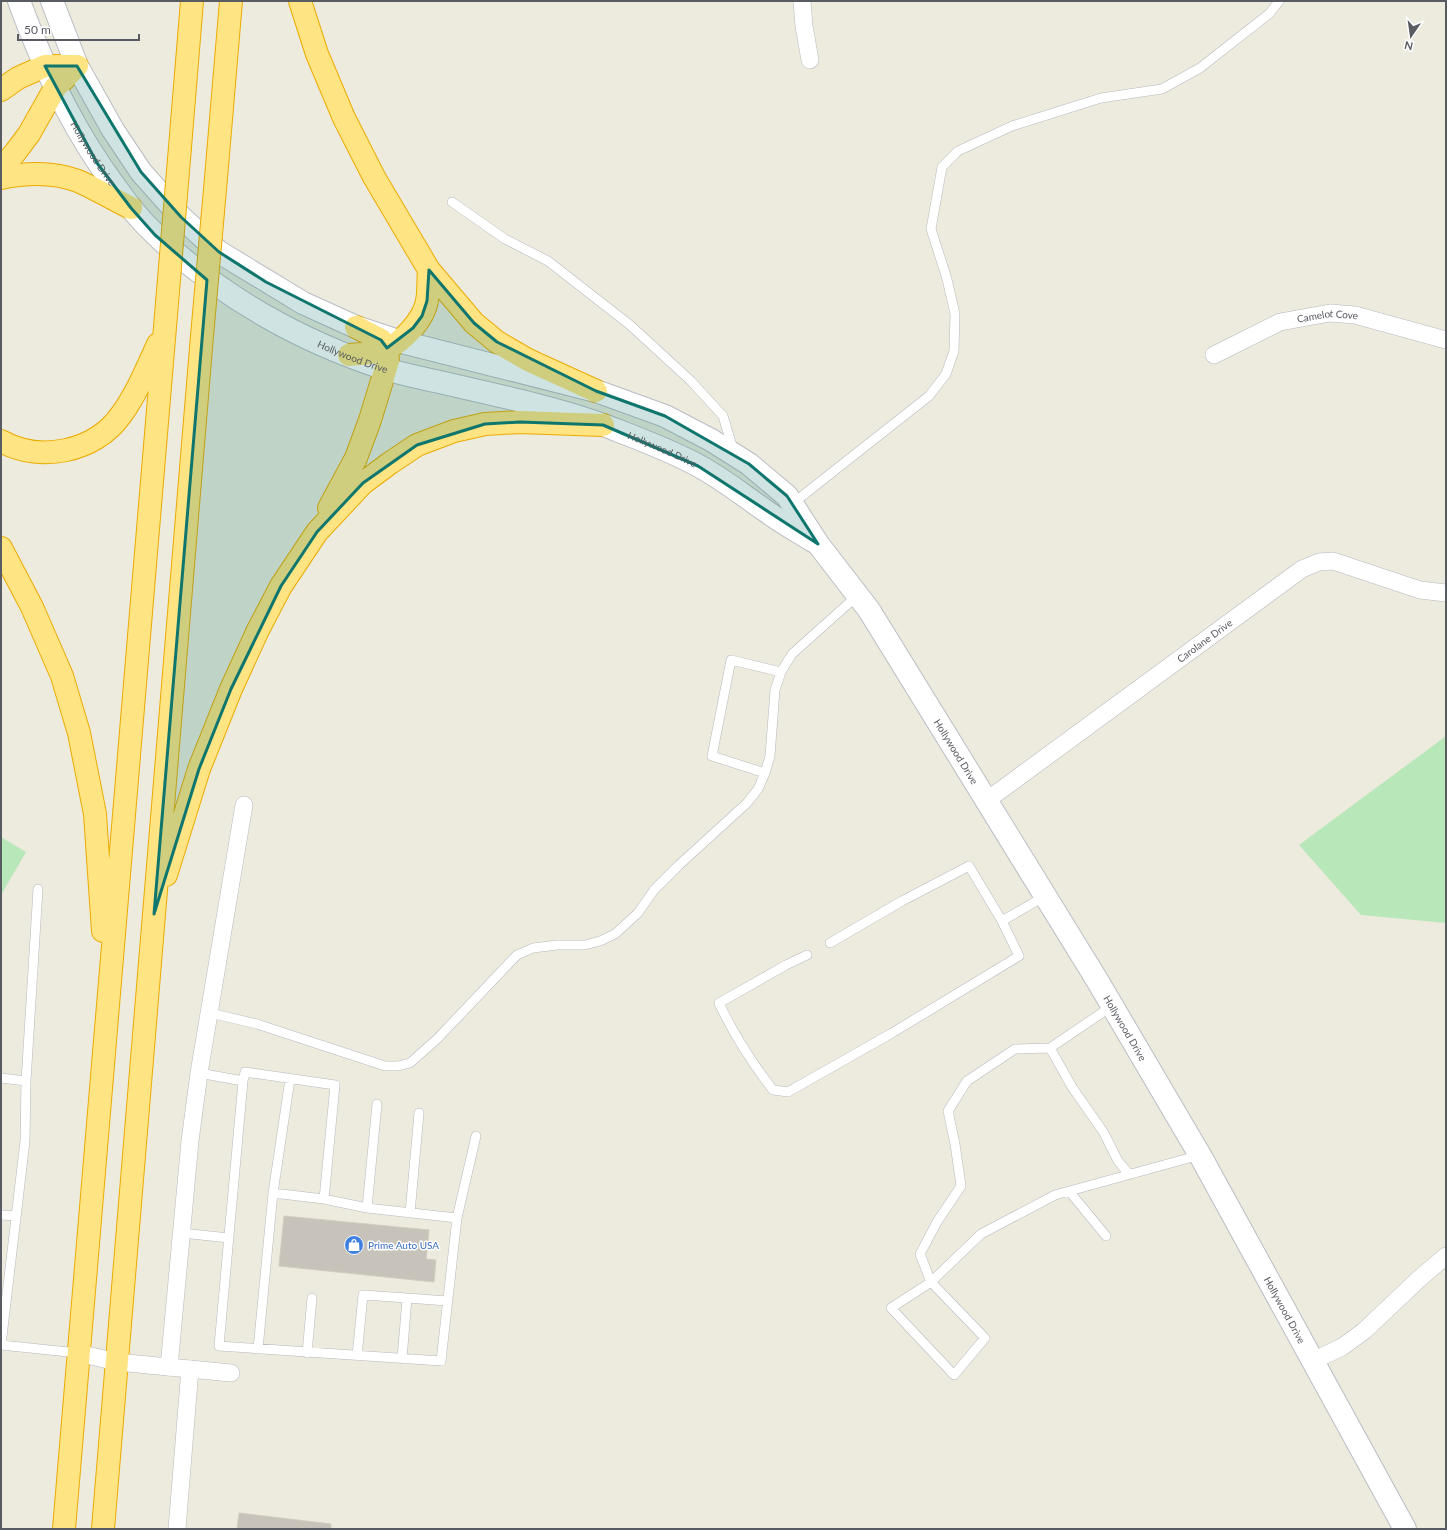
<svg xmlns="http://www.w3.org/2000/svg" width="1447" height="1530" viewBox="0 0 1447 1530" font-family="Lato,sans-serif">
<rect width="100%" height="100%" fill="#edeade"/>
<path fill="#b8e7b9" d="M1446,736V923L1361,915L1299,845Z
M1,837L26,852L1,895Z"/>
<path fill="#c7c3bb" stroke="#d2ccbc" d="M284,1216L429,1230L426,1259L436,1260L434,1282L279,1266Z
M239,1513L331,1524V1529H237Z"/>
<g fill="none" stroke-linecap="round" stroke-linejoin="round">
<g stroke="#b7b9bf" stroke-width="10">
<path id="lane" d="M452,202L505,239L548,261L630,325L691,381L723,416L733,449
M792,504L929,396L946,374L954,351L955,314L947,279L931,229L942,167L958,151L1012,126L1101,98L1162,89L1200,68L1270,13L1279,1
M765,773L712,756L731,660L781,672
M830,943L902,901L969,866L1002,921
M807,955L786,965L719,1003C733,1033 752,1063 773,1090L788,1092L892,1033L1019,956L1002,921L1045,896
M1112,1006L1050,1048L1072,1087L1104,1133L1118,1161L1129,1174
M210,1013L257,1024L385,1066H398L410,1063L437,1039L517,955L533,948L557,945H585L600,941L615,934L638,913L654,890L679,865L747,803L758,789L765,773L770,756L775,690L781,672L792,654L858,595
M1050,1048L1015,1049L967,1081L948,1111L955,1144L961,1186L937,1222L920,1254L931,1282L891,1308L954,1375L985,1338L931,1282L981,1234L1055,1195L1200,1155
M199,1073L243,1081L219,1346L441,1361L457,1218L367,1208L324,1199L273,1193L290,1079
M1,1078L26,1081L25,1141L1,1345L78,1353
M26,1081L38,889
M243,1081L245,1072L335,1085L324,1199
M1069,1191L1106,1236
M367,1208L377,1104
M410,1213L419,1113
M1,1215L16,1216
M457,1218L476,1136
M182,1233L229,1238
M407,1298L447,1301
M258,1349L273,1193
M307,1353L312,1298
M357,1356L363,1295L407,1298L402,1359"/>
</g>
<g stroke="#b7b9bf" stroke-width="18">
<g id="street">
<path d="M802,1L804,26L810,60"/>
<path id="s1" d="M1214,355L1280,322L1330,313L1355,315L1446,340"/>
<path id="s2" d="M986,801L1302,569L1319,562L1333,561L1420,590L1446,593"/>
<path d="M78,1353L117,1362L231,1373"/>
<path d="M1313,1361L1342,1347L1364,1331L1420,1278L1446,1256"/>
<path d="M169,1367L190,1141L199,1073L244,805"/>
<path d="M177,1529L190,1369"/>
</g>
</g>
<g stroke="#b9bdc4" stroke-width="24">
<g id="secondary">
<path id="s3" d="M19,1C43,67 74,132 117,189C128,205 141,221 156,235C220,296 301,342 386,369C401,374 418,377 435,381C491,394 551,406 606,426C637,438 670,450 699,466C723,479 744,496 766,511C781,522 797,531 813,541"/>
<path id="s4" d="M52,1L77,66L113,130L141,172L181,217L219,252L303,303L356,327L398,341L596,391L665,416L711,440L749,464L787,496L818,544L869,610L1097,980L1201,1157L1405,1529"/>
</g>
</g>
<g stroke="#ebab00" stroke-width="24">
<path id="highway" d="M300,1L317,54L344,118L374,177L429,270L474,323L497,342L528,360L596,391
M1,90L18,78L45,66H77
M180,147L192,1
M1,169L14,154L29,134L55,88L77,66
M1,178C25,173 54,172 78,181C96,189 113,199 131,208
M216,178L231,1
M349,355C362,354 374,354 386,349C403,342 424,319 427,301C429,291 428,280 429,270
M1,441C40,463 95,452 121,415C137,393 147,368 158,344
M329,508L356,458L370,420L388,361L387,348L381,340L356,327
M1,548L32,607L62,676L79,733L95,814L103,931
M166,875L199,769L231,689L258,630L281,586L317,532L363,483L390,463L417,445L454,431L485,424L520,422L603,425
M64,1529L167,303
M103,1529L202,336"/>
</g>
<use href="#lane" stroke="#fff" stroke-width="9"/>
<use href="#street" stroke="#fff" stroke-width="17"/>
<use href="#secondary" stroke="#fff" stroke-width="22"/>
<use href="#highway" stroke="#ffe483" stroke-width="22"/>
<g stroke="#ebab00" stroke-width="24" stroke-linecap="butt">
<path id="highway-bridge" d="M167,303L180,147
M202,336L216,178"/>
</g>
<use href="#highway-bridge" stroke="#ffe483" stroke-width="22"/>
</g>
<path fill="#0f766e" fill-opacity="0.2" stroke="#0f766e" stroke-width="3" stroke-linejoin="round" d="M45,66H77L141,172L181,217L219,252L266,282L381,340L387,348L413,328L422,316L427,301L429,270L474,323L497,342L596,391L665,416L749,464L787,496L818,544L698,466L603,425L520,422L485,424L417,445L363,483L317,532L281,586L231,689L199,769L154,914L207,280L155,235L131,208L97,163Z"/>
<defs>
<g id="shop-disc" transform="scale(1)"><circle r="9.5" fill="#3f7fe0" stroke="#fff"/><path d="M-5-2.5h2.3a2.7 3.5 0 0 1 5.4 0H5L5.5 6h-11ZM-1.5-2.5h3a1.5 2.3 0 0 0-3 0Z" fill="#fff"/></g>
</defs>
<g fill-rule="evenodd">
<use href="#shop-disc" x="354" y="1245"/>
</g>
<g text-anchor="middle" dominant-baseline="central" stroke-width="3" stroke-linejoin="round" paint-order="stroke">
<g font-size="10" fill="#585b61" stroke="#fff">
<text stroke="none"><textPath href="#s3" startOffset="170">Hollywood Drive</textPath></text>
<text stroke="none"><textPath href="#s1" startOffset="122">Camelot Cove</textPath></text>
<text stroke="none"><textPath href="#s3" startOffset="506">Hollywood Drive</textPath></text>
<text stroke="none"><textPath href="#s3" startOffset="830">Hollywood Drive</textPath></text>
<text stroke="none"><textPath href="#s2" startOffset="271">Carolane Drive</textPath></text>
<text stroke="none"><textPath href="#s4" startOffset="1237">Hollywood Drive</textPath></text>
<text stroke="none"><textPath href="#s4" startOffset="1561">Hollywood Drive</textPath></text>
<text stroke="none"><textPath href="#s4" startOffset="1885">Hollywood Drive</textPath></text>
</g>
<g font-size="10" fill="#366cbe" stroke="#fff" text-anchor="start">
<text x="368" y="1245">Prime Auto USA</text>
</g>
</g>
<rect width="1447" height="1530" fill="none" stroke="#585b61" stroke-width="4"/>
<g transform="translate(1411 36) rotate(193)" stroke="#ffffff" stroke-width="3" paint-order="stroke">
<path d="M0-3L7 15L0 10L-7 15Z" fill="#585b61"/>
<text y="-6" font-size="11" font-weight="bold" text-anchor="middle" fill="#585b61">N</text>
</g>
<path d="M18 34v6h121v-6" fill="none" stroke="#585b61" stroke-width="2"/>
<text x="24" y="34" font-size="12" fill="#585b61" stroke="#ffffff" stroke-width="3" paint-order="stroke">50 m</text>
</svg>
